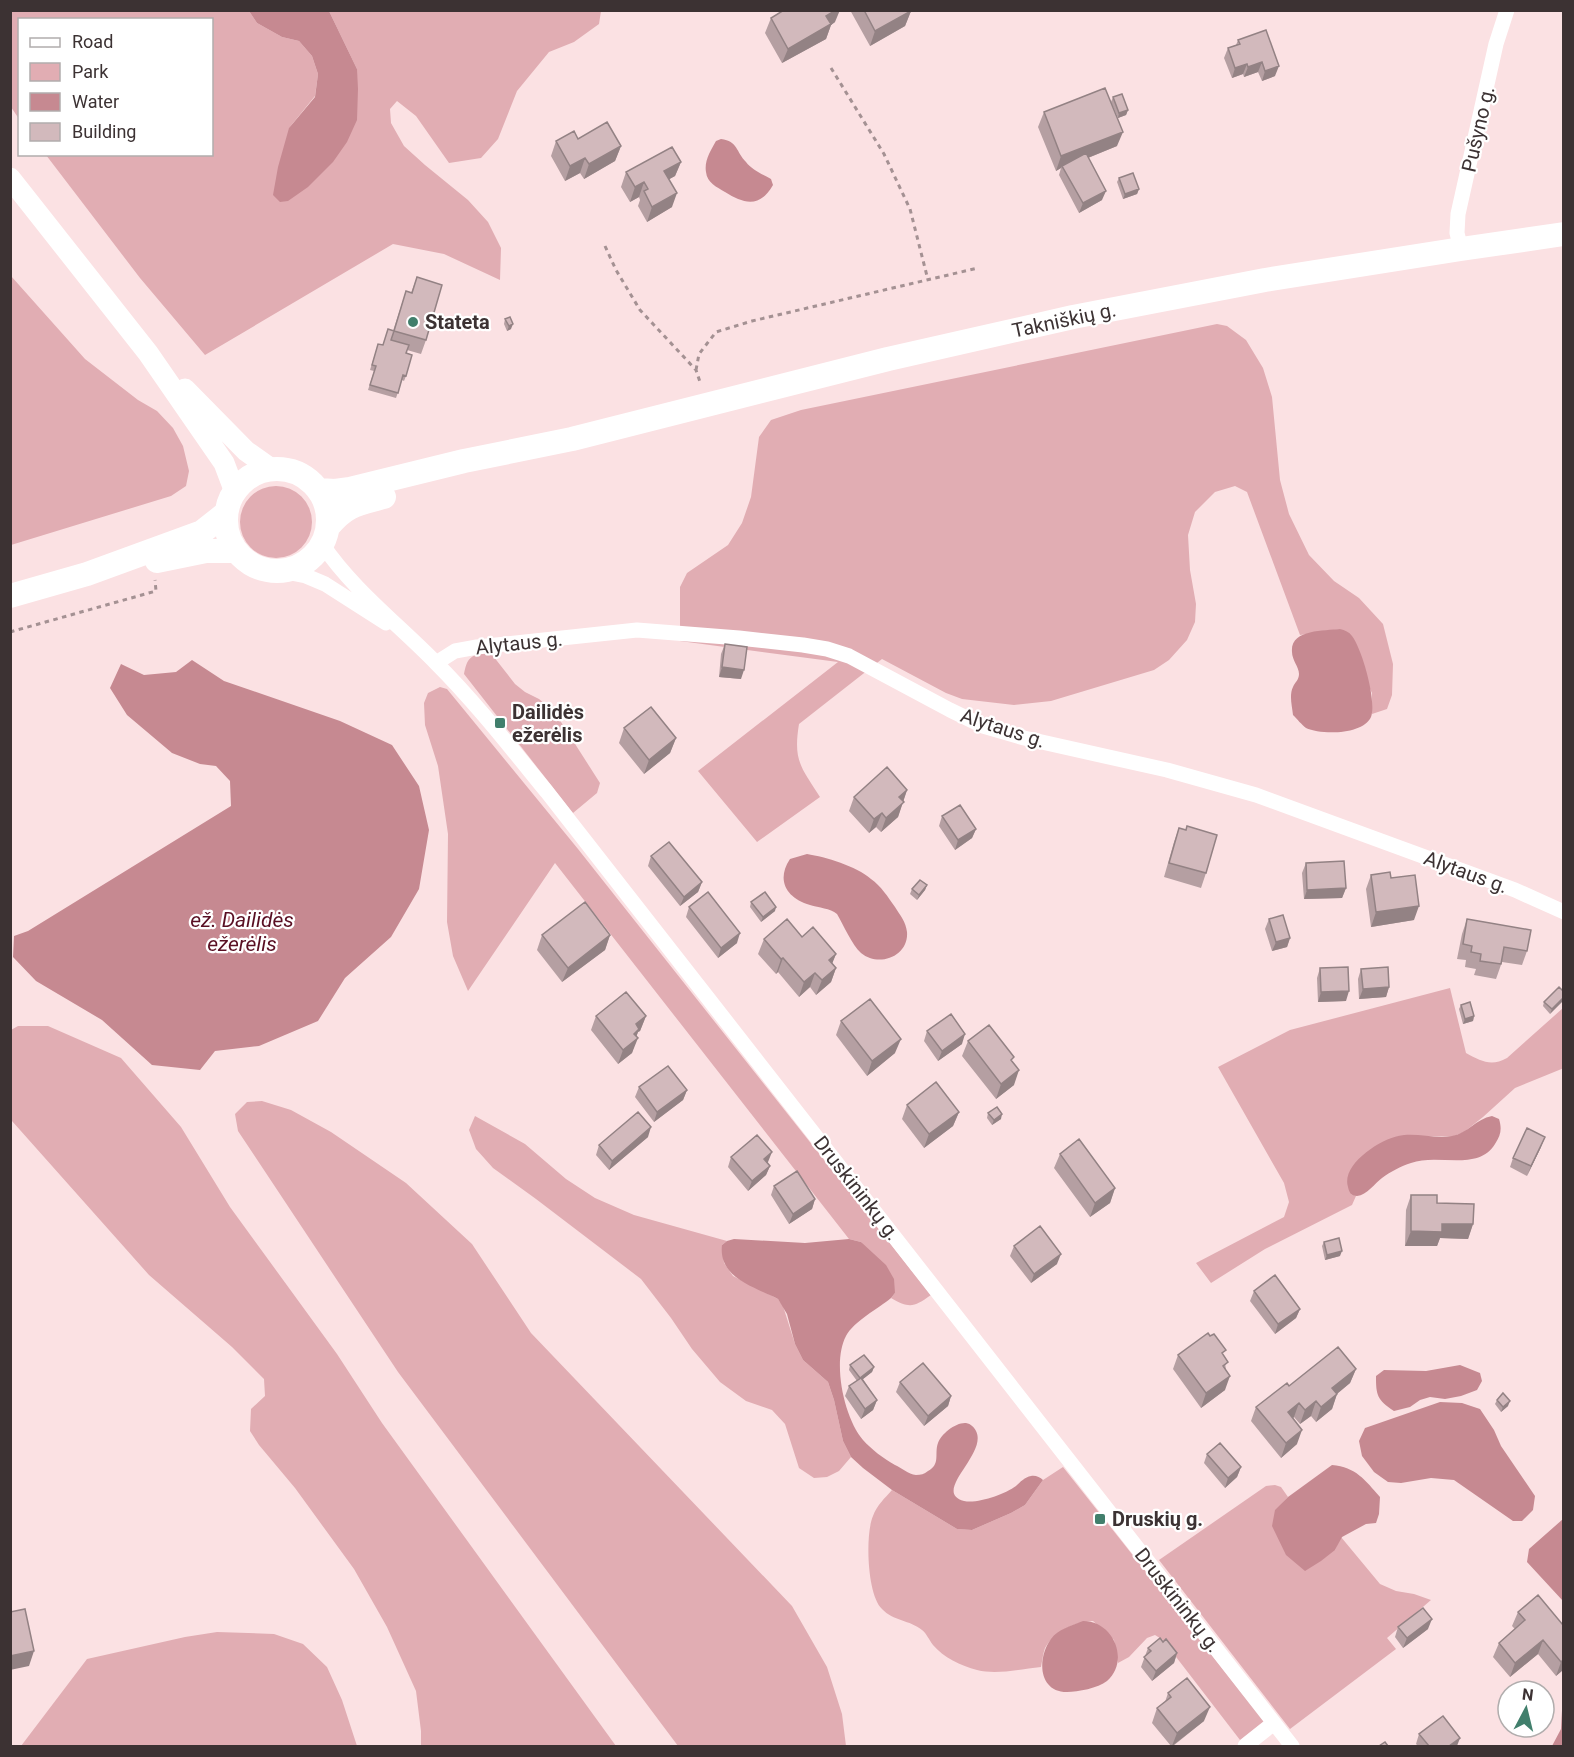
<svg xmlns="http://www.w3.org/2000/svg" width="1574" height="1757" viewBox="0 0 1574 1757" font-family="Roboto,sans-serif">
<rect width="100%" height="100%" fill="#fbe1e3"/>
<path fill="#e1adb3" d="M11,11H249L257,23L282,37L299,41L312,56L318,74L315,96L289,128L357,69L329,11H601L599,24L574,42L549,52L517,91L498,139L481,158L449,163L416,116L397,101L390,109L391,123L404,146L425,165L468,200L488,222L501,248L500,280L444,254L393,244L205,355L140,278L46,155L212,154V20H20L19,119L11,107Z
M11,276L85,359L138,400L157,411L173,428L183,446L189,471L186,486L171,496L11,545Z
M1217,324L1227,326L1246,340L1263,368L1272,397L1280,480L1289,514L1309,555L1334,581L1359,598L1383,624L1393,664L1392,695L1387,709L1372,714V693L1340,629L1300,635L1247,492L1235,486L1215,492L1195,512L1188,535L1190,570L1196,604L1195,622L1187,640L1169,660L1154,670L1051,701L1014,705L962,699L946,693L882,659L799,724C793,761 801,767 820,797L757,842L698,771L838,662L680,641V587L687,573L728,545L742,523L751,497L759,437L771,420L801,410Z
M240 522a36 36 0 1 1 72 0a36 36 0 1 1-72 0Z
M481,652H490L515,684L525,692L539,699L554,711L600,783L597,793L573,813L464,674C467,660 468,658 481,652Z
M440,687L447,689L578,849L931,1295C914,1307 910,1309 891,1298L895,1293L861,1242L849,1239L555,863L468,991L453,956L447,922L448,834L438,766L425,725L424,703L428,693Z
M1450,988L1466,1053C1481,1061 1491,1067 1507,1058L1563,1008L1564,1068L1515,1088L1483,1117L1464,1132L1454,1136H1398L1351,1194L1356,1196L1352,1205L1265,1249L1211,1283L1196,1263L1284,1217L1289,1202L1284,1183L1218,1067L1290,1030Z
M18,1026H48L121,1058L181,1127L230,1207L337,1354L382,1423L616,1746H421V1731L416,1691L387,1627L354,1569L295,1488L259,1445L250,1431L251,1409L265,1396L264,1379L232,1347L149,1275L12,1121L11,1030Z
M262,1101L291,1110L331,1132L406,1183L472,1244L531,1333L792,1606L827,1667L842,1714L846,1746H678L398,1372L238,1131L235,1114L247,1102Z
M475,1116L525,1144L566,1179L595,1198L634,1215L727,1241L722,1245L724,1263L733,1276L778,1299L783,1306L795,1344L803,1360L828,1382L834,1400L843,1441L851,1457L839,1471L827,1477L814,1478L799,1468L785,1424L772,1410L746,1401L720,1382L692,1349L671,1318L641,1279L536,1199L493,1168L476,1149L469,1130Z
M1063,1467L1264,1721L1240,1740L1163,1640L1155,1635L1147,1638L1129,1657L1118,1663L1114,1640L1093,1621C1074,1622 1055,1631 1045,1648C1043,1654 1042,1662 1041,1667C1020,1669 997,1675 977,1670C961,1666 943,1657 933,1645C929,1640 927,1634 922,1630C910,1620 893,1621 882,1609C867,1595 865,1534 873,1516C877,1505 885,1498 892,1490L957,1529L972,1530L1011,1513L1025,1505L1043,1480Z
M1275,1485L1281,1487L1288,1497L1276,1510L1335,1550L1341,1537L1380,1584L1396,1591L1414,1594L1431,1600L1387,1638L1396,1649L1290,1729L1159,1560L1266,1486Z
M217,1632L274,1634L303,1644L327,1667L342,1700L357,1746H21L87,1659L185,1637Z"/>
<path fill="#c68991" d="M249,11H329L357,69L358,89L357,120L347,142L333,162L308,187L288,201L280,202L273,195L278,167L289,128L315,97L318,74L312,56L299,41L282,37L257,23Z
M721,139C738,141 736,152 746,162C752,170 762,174 771,179L773,185C760,208 744,204 725,192C717,187 707,183 706,172C704,161 711,150 716,141Z
M1340,629C1345,630 1349,632 1352,636C1362,649 1377,701 1371,717C1363,735 1321,735 1306,728C1302,725 1297,719 1293,715C1292,706 1289,695 1293,687C1295,682 1299,680 1299,674C1299,667 1292,660 1292,652C1290,629 1324,631 1340,629Z
M192,660L224,681L340,721L392,745L419,786L429,830L419,889L391,937L345,978L318,1021L259,1046L215,1051L200,1070L152,1065L102,1020L36,981L13,957L14,936L28,931L231,806L230,781L216,766L200,764L172,753L127,715L110,688L121,664L144,675L176,672Z
M807,854C826,857 856,866 871,879C881,886 888,897 895,907C900,915 906,922 907,932C909,956 879,968 861,953C852,945 843,924 837,914C830,908 819,908 810,905C786,898 776,880 790,859Z
M1492,1116L1499,1119C1502,1129 1501,1135 1495,1144C1478,1172 1437,1153 1411,1163C1401,1166 1390,1172 1382,1178C1375,1183 1367,1195 1357,1196C1351,1196 1349,1192 1348,1187C1341,1165 1379,1140 1398,1136C1415,1132 1434,1139 1452,1136C1468,1133 1476,1119 1492,1116Z
M734,1239L805,1243L849,1239L861,1242L886,1265L894,1279L895,1293L891,1298C879,1308 853,1322 846,1336C832,1362 844,1418 863,1440C871,1449 884,1459 895,1465C902,1468 908,1474 916,1475C921,1475 924,1474 928,1471C941,1464 934,1454 938,1443C941,1434 956,1422 966,1423C971,1424 974,1427 976,1431C988,1454 931,1492 964,1501C978,1504 1005,1494 1016,1486C1020,1482 1025,1477 1031,1476C1035,1475 1040,1477 1043,1480L1025,1505L1011,1513L972,1530L957,1529L892,1490L863,1468L851,1457L843,1441L834,1400L828,1382L803,1360L795,1344L787,1314L778,1299C755,1287 718,1278 722,1245L727,1241Z
M1460,1365L1480,1373L1482,1381L1477,1390L1461,1396L1445,1399L1430,1397L1420,1400L1410,1407L1394,1411C1377,1400 1376,1395 1376,1376L1384,1370L1426,1371Z
M1440,1402L1462,1403L1480,1409L1494,1430L1501,1446L1535,1496L1533,1510L1522,1521H1513L1454,1480L1431,1478L1401,1483L1388,1482L1374,1472L1362,1456L1359,1441L1365,1428Z
M1332,1465C1356,1467 1365,1480 1380,1497L1379,1514L1376,1523L1366,1524L1342,1537L1335,1550L1321,1561L1305,1571L1286,1555L1272,1526L1275,1510L1288,1497Z
M1563,1519V1601L1527,1562L1529,1549Z
M1083,1621C1114,1621 1130,1661 1107,1681C1098,1688 1078,1692 1067,1692C1038,1692 1037,1658 1051,1639C1058,1629 1071,1626 1083,1621Z
M1563,1692V1746H1552L1561,1729Z"/>
<g fill="none" stroke-linecap="round" stroke-linejoin="round">
<path stroke="#a49193" stroke-width="3" stroke-dasharray="4.5 4.5" stroke-linecap="butt" d="M831,68L884,154L910,209L928,280
M605,246L616,270L640,310L696,370L701,385
M696,370L699,354L716,332L752,321L978,268
M10,632L156,591L155,580"/>
<path stroke="#fff" stroke-width="15" d="M1461,249L1457,233L1458,214L1496,44L1507,10
M322,544C353,590 398,624 436,663C476,703 511,748 547,792L1292,1746
M281,571L306,576L325,584L386,623
M436,663L455,651L477,647L637,630L739,638L803,645L827,649L849,656L950,710L983,726L1024,738L1167,770L1256,795L1515,890L1564,912
M1245,1746L1274,1723"/>
<path stroke="#fff" stroke-width="21" d="M10,178L148,353L224,463L235,492
M185,389L246,451L273,470"/>
<path stroke="#fff" stroke-width="24" d="M226 520a51 51 0 1 1 102 0a51 51 0 1 1-102 0Z
M318,490L335,491L350,489L464,461L572,439L888,359L1073,317L1265,280L1461,249L1564,234
M328,527C346,505 357,504 384,497
M157,561L206,551H236
M10,596L87,574L202,532L226,513"/>
</g>
<path fill="#b59fa2" d="M850,10H910L911,11L905,26L870,46Z
M771,18L835,22L831,25L826,39L782,63L765,33Z
M1238,40L1275,76L1262,81L1258,72L1244,77L1243,74L1232,78L1224,58L1228,48L1236,45Z
M1113,97L1128,110L1126,115L1118,118L1111,102Z
M1044,112L1117,146L1088,158L1102,200L1079,213L1059,175L1061,168L1056,171L1038,127Z
M578,139L621,146L615,161L584,179L580,173L565,181L551,156L556,141Z
M681,162L675,176L669,179L672,207L647,222L638,206L640,200L639,197L630,202L621,187L626,172Z
M1119,178L1139,189L1137,194L1123,199L1117,182Z
M417,277L426,340L421,354L407,350L406,353V376L404,381L402,380L396,398L368,390L374,371L370,370L378,344L383,345L393,331L406,291L411,293Z
M505,319L511,329L507,331L504,324Z
M725,644L741,679L719,677L721,654Z
M624,728L676,738L670,753L644,774L619,743Z
M907,790L898,817L881,832L876,827L869,833L849,811L854,797Z
M942,816L976,829L972,838L955,850L939,826Z
M1179,828L1206,873L1201,888L1164,877L1174,842Z
M651,856L702,882L698,892L680,906L648,866Z
M1306,863L1346,888L1342,898L1304,899L1302,873Z
M1371,875L1414,920L1371,927L1366,889Z
M927,885L925,890L917,900L910,894L912,889Z
M751,902L775,911L761,922L750,907Z
M689,907L737,943L718,958L686,917Z
M1269,919L1290,938L1287,947L1272,951L1265,929Z
M1467,919L1527,951L1522,965L1502,962L1496,979L1474,975L1476,969L1465,967L1466,960L1457,959L1462,934Z
M542,935H610L605,950L562,982L537,950Z
M802,937L836,954L832,963L836,968L831,982L816,995L810,987L799,997L778,972L776,974L758,954L764,939Z
M1320,968L1346,1001L1318,1002L1317,978Z
M1361,969L1389,987L1386,997L1359,999L1358,979Z
M1563,991L1550,1014L1543,1006L1544,1002Z
M1461,1005L1474,1016L1473,1021L1463,1024L1459,1009Z
M596,1016H646L640,1031L638,1032L636,1037L632,1053L618,1064L591,1030Z
M841,1021L895,1053L867,1076L836,1035Z
M927,1031L962,1044L938,1061L924,1041Z
M968,1041L1013,1062L1014,1085L996,1099L962,1056Z
M639,1087L687,1090L683,1100L654,1122L635,1097Z
M907,1105L959,1112L953,1126L924,1148L902,1119Z
M988,1113L1001,1119L992,1125L987,1118Z
M648,1137L609,1170L596,1155L599,1145Z
M1541,1147L1527,1176L1510,1167L1513,1158Z
M1060,1154L1115,1188L1110,1203L1090,1217L1054,1168Z
M731,1157L768,1162L767,1163L770,1166L766,1175L748,1191L728,1167Z
M774,1186L815,1199L812,1209L789,1224L771,1195Z
M1411,1195L1437,1203L1473,1224L1468,1239L1440,1238L1437,1246H1405L1406,1210Z
M1324,1242L1340,1256L1325,1260L1322,1246Z
M1014,1246L1057,1264L1031,1283L1010,1256Z
M1254,1291L1300,1309L1296,1318L1275,1334L1250,1301Z
M1178,1355H1224L1226,1370L1225,1390L1201,1408L1173,1369Z
M850,1365L874,1367L872,1372L863,1379L877,1400L873,1410L861,1419L845,1396L849,1386L857,1381L849,1370Z
M1356,1369L1350,1383L1337,1394L1332,1409L1316,1422L1311,1416L1300,1424L1294,1417L1293,1419L1297,1444L1281,1458L1251,1421L1256,1407L1289,1386Z
M900,1382L951,1396L948,1406L924,1426L896,1392Z
M1497,1400L1508,1406L1501,1412L1495,1404Z
M1207,1454L1241,1467L1237,1477L1225,1488L1204,1463Z
M1518,1612L1563,1625V1670L1556,1676L1538,1654L1510,1677L1493,1657L1499,1643L1515,1629L1512,1626Z
M1398,1627L1428,1629L1403,1648L1395,1637Z
M1148,1648L1177,1653L1174,1663L1152,1681L1141,1667Z
M1168,1693L1204,1721L1173,1746H1171L1152,1723L1157,1708L1165,1702Z
M1419,1734L1457,1746H1418L1416,1744Z"/>
<path fill="#938284" d="M836,10H840L835,22L831,25L826,39L782,63L788,49L826,16Z
M911,11L905,26L870,46L875,31Z
M1262,62L1258,72L1244,77L1248,67Z
M1247,64L1243,74L1232,78L1235,68Z
M1279,66L1275,76L1262,81L1265,71Z
M1128,110L1126,115L1118,118L1119,113Z
M1123,132L1117,146L1063,168L1062,166L1061,168L1056,171L1061,156Z
M621,146L615,161L584,179L589,164Z
M585,158L580,173L565,181L570,166Z
M681,162L675,176L659,185L664,171Z
M644,182L639,197L630,202L635,187Z
M1139,189L1137,194L1123,199L1125,194Z
M1106,191L1102,200L1079,213L1083,203Z
M677,193L672,207L647,222L652,207Z
M513,324L511,329L507,331L509,326Z
M722,667L744,670L741,679L719,677Z
M676,738L670,753L644,774L649,760Z
M907,790L898,817L881,832L886,818L899,797Z
M882,813L876,827L869,833L874,819Z
M976,829L972,838L955,850L958,840Z
M702,882L698,892L680,906L684,897Z
M927,885L925,890L917,900L919,895Z
M1346,888L1342,898L1304,899L1307,890Z
M1419,906L1414,920L1371,927L1376,912Z
M776,907L775,911L761,922L763,917Z
M740,933L737,943L718,958L721,948Z
M610,935L605,950L562,982L568,968Z
M1290,938L1287,947L1272,951L1276,942Z
M836,954L830,969L829,960Z
M783,958L778,972L776,974L781,959Z
M836,968L831,982L816,995L822,980Z
M815,973L810,987L799,997L804,982Z
M1389,987L1386,997L1359,999L1363,989Z
M1349,991L1346,1001L1318,1002L1321,992Z
M1563,998V1001L1550,1014L1552,1009Z
M646,1016L640,1031L638,1032L635,1040L638,1038L632,1053L618,1064L623,1050L636,1024Z
M1474,1016L1473,1021L1463,1024L1465,1019Z
M965,1034L962,1044L938,1061L942,1051Z
M901,1039L895,1053L867,1076L872,1061Z
M1019,1070L1014,1085L996,1099L1001,1084Z
M687,1090L683,1100L654,1122L657,1112Z
M959,1112L953,1126L924,1148L929,1134Z
M1002,1114L1001,1119L992,1125L994,1120Z
M651,1127L648,1137L609,1170L612,1161Z
M1545,1137L1541,1147L1527,1176L1531,1166Z
M772,1152L768,1162L760,1169L764,1159Z
M770,1166L766,1175L748,1191L752,1181Z
M1115,1188L1110,1203L1090,1217L1095,1203Z
M815,1199L812,1209L789,1224L793,1214Z
M1442,1224H1473L1468,1239L1440,1238L1437,1246H1405L1411,1231Z
M1342,1251L1340,1256L1325,1260L1327,1255Z
M1061,1254L1057,1264L1031,1283L1034,1274Z
M1300,1309L1296,1318L1275,1334L1278,1324Z
M874,1367L872,1372L858,1383L860,1378Z
M1356,1369L1350,1383L1327,1402L1332,1388Z
M1230,1376L1225,1390L1201,1408L1206,1393Z
M1337,1394L1332,1409L1316,1422L1321,1407Z
M951,1396L948,1406L924,1426L928,1416Z
M877,1400L873,1410L861,1419L865,1409Z
M1316,1401L1311,1416L1300,1424L1305,1410Z
M1510,1401L1508,1406L1501,1412L1503,1407Z
M1299,1403L1294,1417L1282,1427L1288,1412Z
M1302,1430L1297,1444L1281,1458L1286,1443Z
M1241,1467L1237,1477L1225,1488L1228,1478Z
M1432,1619L1428,1629L1403,1648L1407,1638Z
M1543,1640L1538,1654L1510,1677L1515,1663Z
M34,1651L29,1666L10,1670V1656Z
M1177,1653L1174,1663L1152,1681L1156,1671Z
M1563,1660V1670L1556,1676L1561,1662Z
M1210,1707L1204,1721L1172,1746L1177,1733Z
M1460,1738L1457,1746H1449Z"/>
<path fill="#d2b9bc" stroke="#938284" stroke-width="1.5" d="M784,10H836L826,16L831,24L788,49L771,18Z
M864,10H910L911,11L875,31Z
M1266,30L1279,66L1265,71L1262,62L1248,67L1247,64L1235,68L1228,48L1240,44L1238,40Z
M1105,88L1123,132L1061,156L1044,112Z
M1122,94L1128,110L1119,113L1113,97Z
M607,122L621,146L589,164L585,158L570,166L556,141L574,131L578,139Z
M672,147L681,162L664,171L677,193L652,207L644,191L648,189L644,182L635,187L626,172Z
M1086,153L1106,191L1083,203L1062,166Z
M1133,173L1139,189L1125,194L1119,178Z
M417,277L442,285L426,340L394,331L406,291L412,293Z
M510,317L513,324L509,326L505,319Z
M388,329L394,331L391,340L409,345L406,353L412,355L406,376L403,375L398,393L370,385L376,366L372,365L378,344L383,345Z
M725,644L747,647L744,670L722,667Z
M651,707L676,738L649,760L624,728Z
M887,767L907,790L899,797L904,802L886,818L882,813L874,819L854,797Z
M960,805L976,829L958,840L942,816Z
M1187,826L1217,835L1206,873L1169,863L1179,828L1186,830Z
M669,842L702,882L684,897L651,856Z
M1344,861L1346,888L1307,890L1306,863Z
M1390,872L1391,878L1415,875L1419,906L1376,912L1371,875Z
M920,880L927,885L919,895L912,889Z
M708,892L740,933L721,948L689,907Z
M765,892L776,907L763,917L751,902Z
M585,902L610,935L568,968L542,935Z
M1283,915L1290,938L1276,942L1269,919Z
M787,919L802,937L813,927L836,954L829,960L836,968L822,980L815,973L804,982L783,958L781,959L764,939Z
M1467,919L1531,930L1527,951L1504,947L1501,964L1480,961L1481,954L1471,952L1472,946L1463,944Z
M1348,967L1349,991L1321,992L1320,968Z
M1388,967L1389,987L1363,989L1361,969Z
M1559,987L1563,991V998L1552,1009L1544,1002Z
M626,992L646,1016L636,1024L639,1029L634,1034L638,1038L623,1050L596,1016Z
M870,999L901,1039L872,1061L841,1021Z
M1470,1002L1474,1016L1465,1019L1461,1005Z
M951,1014L965,1034L942,1051L927,1031Z
M989,1025L1014,1057L1011,1060L1019,1070L1001,1084L968,1041Z
M668,1066L687,1090L657,1112L639,1087Z
M936,1082L959,1112L929,1134L907,1105Z
M997,1107L1002,1114L994,1120L988,1113Z
M638,1112L651,1127L612,1161L599,1145Z
M1527,1128L1545,1137L1531,1166L1513,1158Z
M757,1135L772,1152L764,1159L770,1166L752,1181L731,1157Z
M1079,1139L1115,1188L1095,1203L1060,1154Z
M797,1171L815,1199L793,1214L774,1186Z
M1411,1195H1437V1203L1474,1204L1473,1224H1442V1232L1411,1231Z
M1040,1226L1061,1254L1034,1274L1014,1246Z
M1339,1238L1342,1251L1327,1255L1324,1242Z
M1275,1275L1300,1309L1278,1324L1254,1291Z
M1208,1333L1210,1336L1214,1334L1226,1350L1222,1353L1228,1362L1223,1366L1230,1376L1206,1393L1178,1355Z
M1338,1347L1356,1369L1332,1388L1337,1394L1321,1407L1316,1401L1305,1410L1299,1403L1288,1412L1302,1430L1286,1443L1256,1407L1287,1383L1289,1386Z
M864,1355L874,1367L860,1378L850,1365Z
M923,1363L951,1396L928,1416L900,1382Z
M861,1378L877,1400L865,1409L849,1386Z
M1503,1393L1510,1401L1503,1407L1497,1400Z
M1220,1443L1241,1467L1228,1478L1207,1454Z
M1538,1595L1563,1625V1660L1561,1662L1543,1640L1515,1663L1499,1643L1525,1620L1518,1612Z
M1423,1608L1432,1619L1407,1638L1398,1627Z
M25,1609L34,1651L10,1656V1612Z
M1160,1638L1163,1642L1166,1639L1177,1653L1156,1671L1144,1657L1151,1651L1148,1648Z
M1187,1678L1210,1707L1177,1733L1157,1708L1171,1697L1168,1693Z
M1443,1716L1460,1738L1449,1746H1429L1419,1734Z
M1385,1742L1388,1746H1379Z"/>
<g fill="#417f6c" stroke="#fff" stroke-width="2">
<circle cx="413" cy="322" r="6"/>
<rect x="494" y="717" width="12" height="12" rx="3"/>
<rect x="1094" y="1513" width="12" height="12" rx="3"/>
</g>
<g text-anchor="middle" dominant-baseline="central" stroke-width="4.5" stroke-linejoin="round" paint-order="stroke">
<g font-size="20" fill="#3c3233" stroke="#fff">
<text transform="translate(1478 129) rotate(-77)">Pušyno g.</text>
<text transform="translate(1064 320) rotate(-12)">Takniškių g.</text>
<text transform="translate(519 643) rotate(-6)">Alytaus g.</text>
<text transform="translate(1003 728) rotate(18)">Alytaus g.</text>
<text transform="translate(1466 872) rotate(20)">Alytaus g.</text>
<text transform="translate(857 1188) rotate(52)">Druskininkų g.</text>
<text transform="translate(1178 1600) rotate(52)">Druskininkų g.</text>
</g>
<g font-size="20" font-weight="bold" fill="#3c3233" stroke="#fff" text-anchor="start">
<text x="425" y="322">Stateta</text>
<text x="512" y="712">Dailidės<tspan x="512" dy="23">ežerėlis</tspan></text>
<text x="1112" y="1519">Druskių g.</text>
</g>
<g font-size="21" font-style="italic" fill="#590f23" stroke="#fff">
<text x="242" y="920">ež. Dailidės<tspan x="242" dy="24">ežerėlis</tspan></text>
</g>
</g>
<rect width="1574" height="1757" fill="none" stroke="#3c3233" stroke-width="24"/>
<rect x="18" y="18" width="195" height="138" fill="#ffffff" stroke="#b1adad" stroke-width="1.5"/>
<rect x="30" y="38" width="30" height="9" fill="#ffffff" stroke="#b1adad" stroke-width="1.5"/>
<text x="72" y="48" font-size="18" fill="#3c3233">Road</text>
<rect x="30" y="63" width="30" height="18" fill="#e1adb3" stroke="#b1adad" stroke-width="1.5"/>
<text x="72" y="78" font-size="18" fill="#3c3233">Park</text>
<rect x="30" y="93" width="30" height="18" fill="#c68991" stroke="#b1adad" stroke-width="1.5"/>
<text x="72" y="108" font-size="18" fill="#3c3233">Water</text>
<rect x="30" y="123" width="30" height="18" fill="#d2b9bc" stroke="#b1adad" stroke-width="1.5"/>
<text x="72" y="138" font-size="18" fill="#3c3233">Building</text>
<g transform="translate(1526 1709) rotate(7)"><circle r="28" fill="#ffffff" stroke="#b1adad" stroke-width="1.5"/>
<path d="M0-4.5L10 22L0 15L-10 22Z" fill="#417f6c"/>
<text y="-9" font-size="16" font-weight="bold" text-anchor="middle" fill="#3c3233">N</text>
</g>
</svg>
